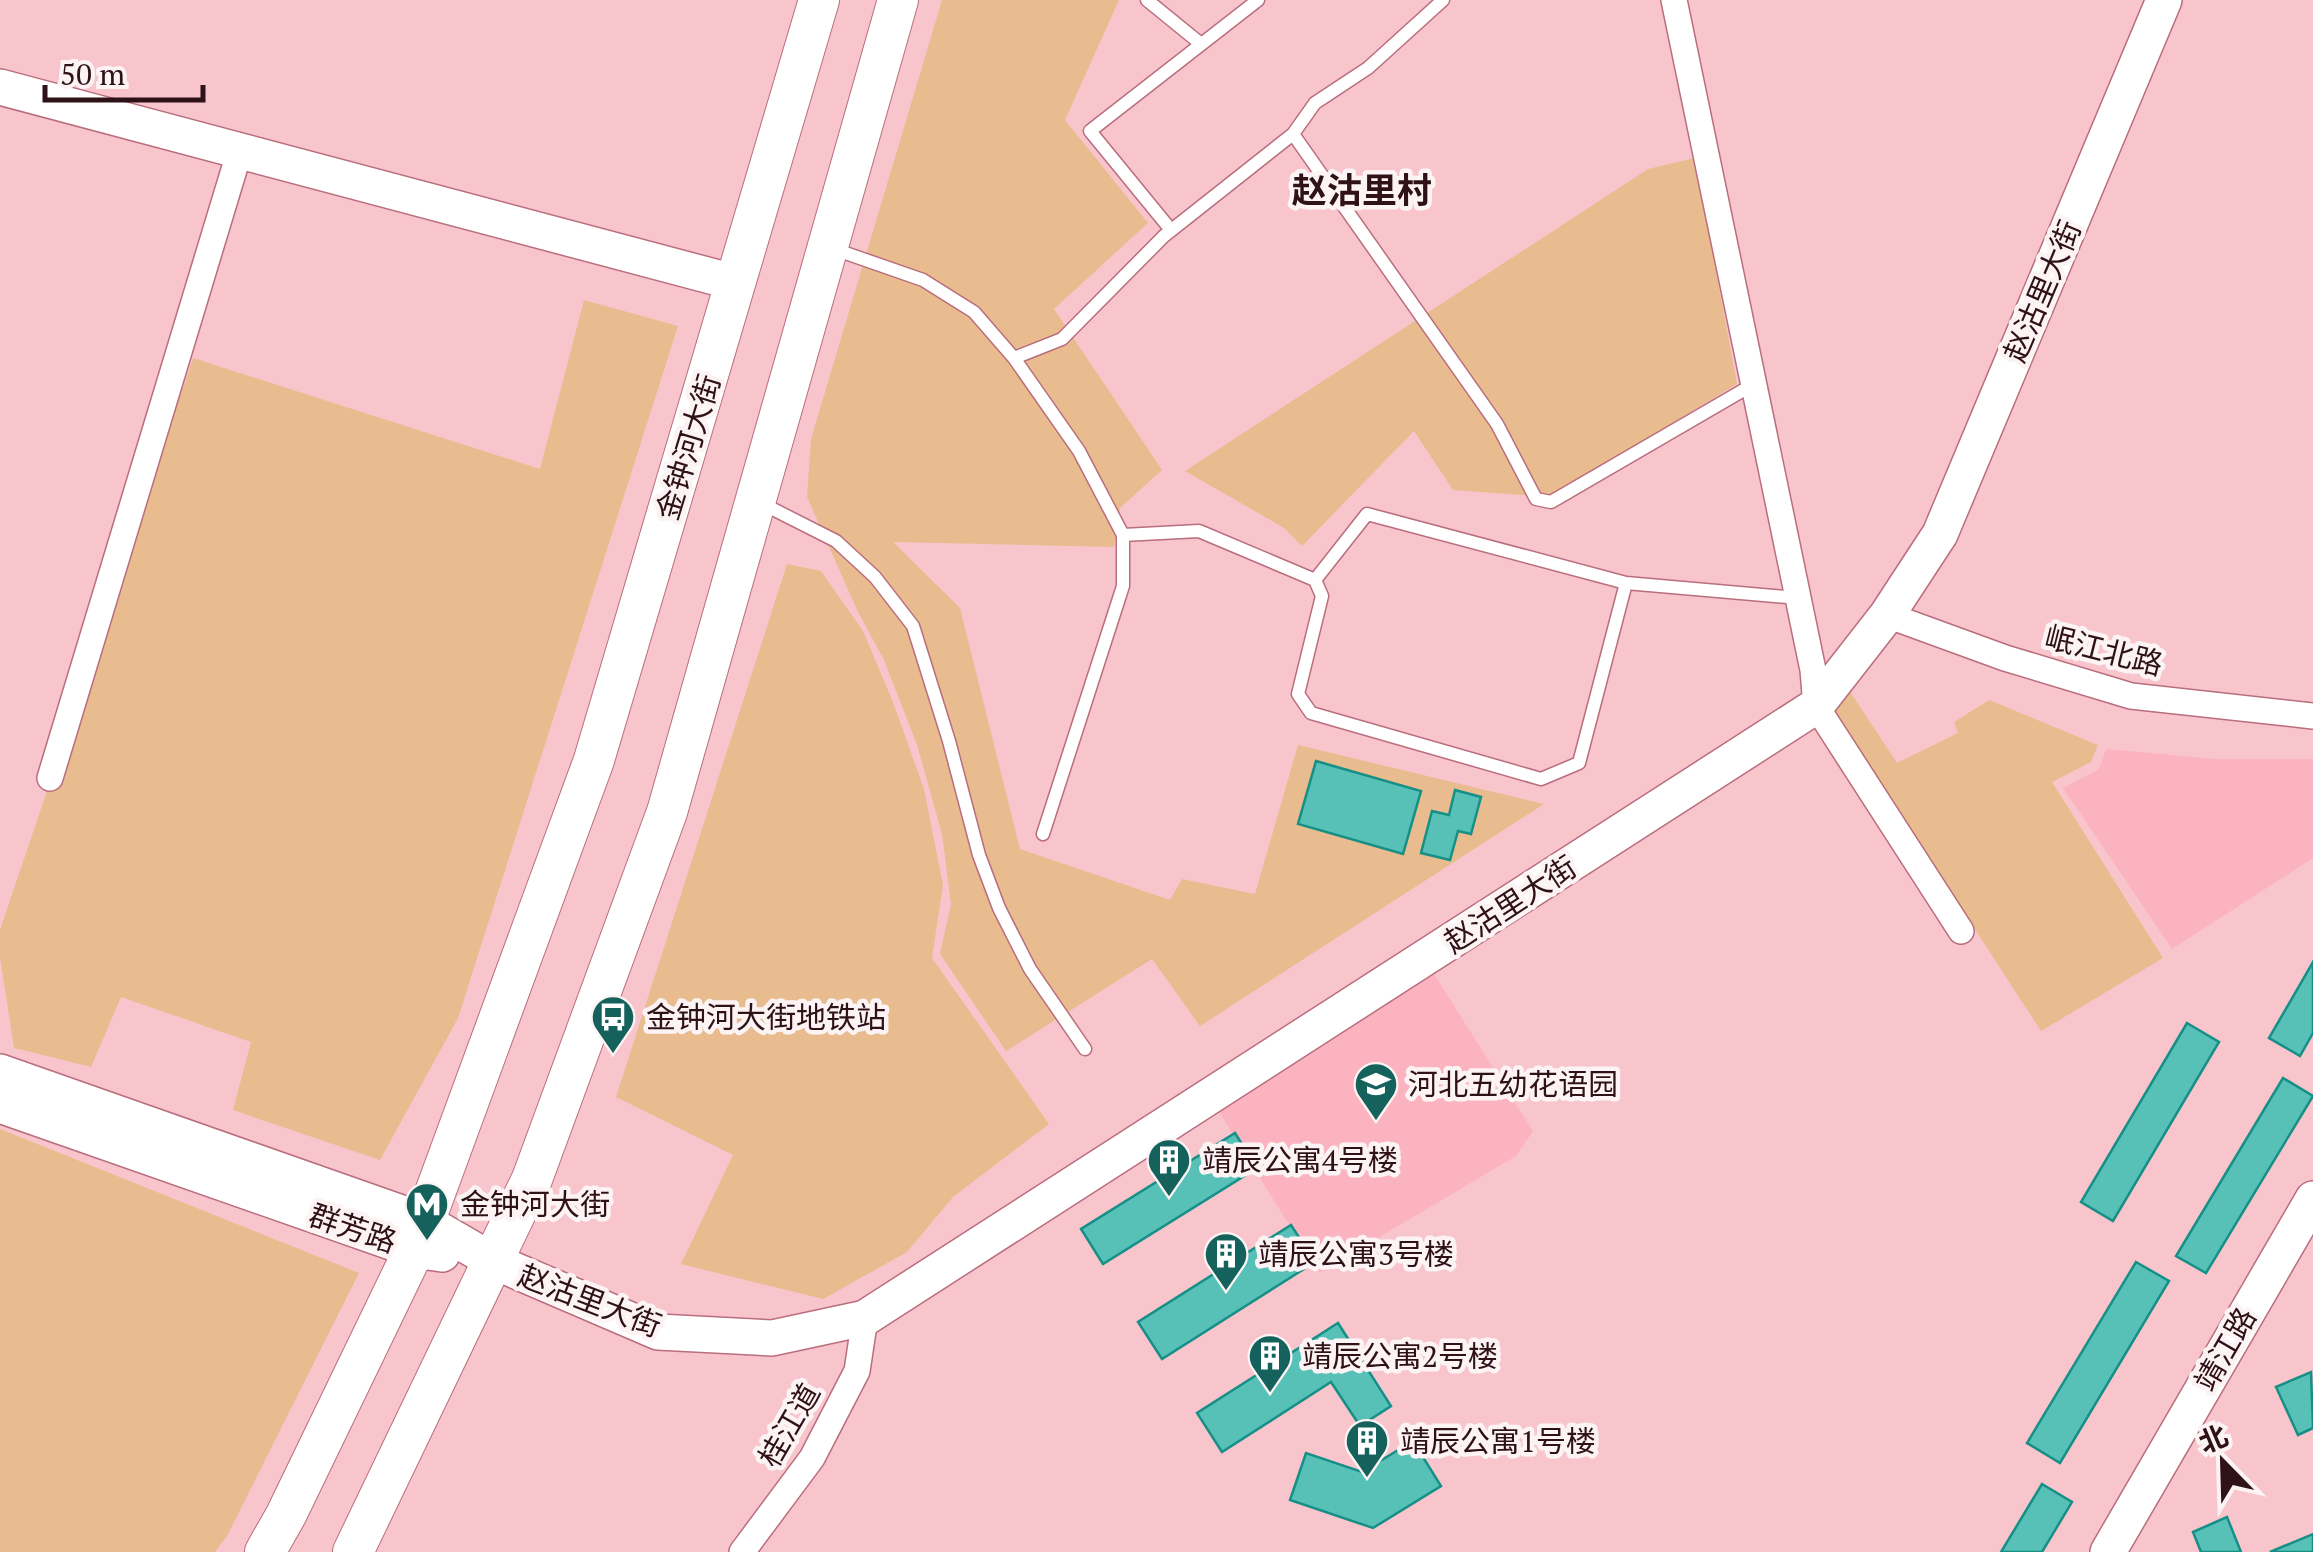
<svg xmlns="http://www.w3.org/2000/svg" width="2313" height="1552" viewBox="0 0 2313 1552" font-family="'PT Serif','Noto Sans SC',serif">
<rect width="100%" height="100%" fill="#f8c5cd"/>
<path fill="#fcb3c0" d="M2106,749L2215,759H2313V858L2172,949L2063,788L2099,769Z
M1434,974L1533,1131L1516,1156L1319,1273L1219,1112Z"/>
<path fill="#e8bc8e" d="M942,0H1119L1065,120L1148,223L1054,309L1162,470L1120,508L1114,547L893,542L960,608L1020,849L1170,900L1182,879L1255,894L1298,745L1544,804L1200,1026L1152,959L1006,1051L940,954L951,904L942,834L917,745L884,660L857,610L807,497L811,439Z
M1695,158L1737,384L1549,497L1453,490L1414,431L1302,546L1284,528L1185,471L1648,169Z
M584,300L678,326L458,1018L380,1160L233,1110L251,1042L121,997L91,1067L14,1048L0,957V930L193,358L540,469Z
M787,564L821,571L863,631L893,702L924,789L943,885L932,958L1049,1124L953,1197L907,1252L823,1299L681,1264L733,1155L616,1097Z
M1845,684L1897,763L1958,733L1954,722L1989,700L2098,745L2091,762L2052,782L2163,958L2041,1031L1835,714Z
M0,1129L359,1273L227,1536L215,1552H0Z"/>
<path fill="#57c1b7" stroke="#168f87" stroke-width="2.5" d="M1316,761L1421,791L1403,854L1298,824Z
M1455,790L1481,797L1471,834L1458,831L1450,860L1421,853L1432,811L1449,815Z
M2313,962V1033L2300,1056L2269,1038Z
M2187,1023L2219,1042L2113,1221L2081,1202Z
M2283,1078L2313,1096L2206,1273L2176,1256Z
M1235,1133L1257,1168L1103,1264L1081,1229Z
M1291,1225L1315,1262L1162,1359L1138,1322Z
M2136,1262L2169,1281L2060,1463L2027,1443Z
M1338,1323L1391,1406L1360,1426L1331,1382L1222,1452L1197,1413Z
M2311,1372L2313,1428L2298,1435L2276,1387Z
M1413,1441L1441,1486L1373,1528L1290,1500L1306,1453L1362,1472Z
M2042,1484L2072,1502L2042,1552H2001Z
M2227,1517L2241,1552H2201L2193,1532Z
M2313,1534V1552H2270Z"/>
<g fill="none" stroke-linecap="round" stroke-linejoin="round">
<g stroke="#ba6d7d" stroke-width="15">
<path id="lane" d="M1147,0L1201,44
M1443,0L1368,68L1315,103L1293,134L1497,424L1536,499L1551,502L1754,384
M1171,230L1090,131L1258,0
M831,248L923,280L974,312L1014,358L1079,451L1123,535V586L1043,834
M1014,358L1062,339L1164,236L1293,134
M759,502L836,541L875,577L913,626L949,741L979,855L999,908L1030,969L1085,1049
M1123,535L1199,531L1315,580L1367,514L1626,583L1798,598
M1315,580L1322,596L1298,694L1311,713L1541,779L1579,763L1626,583"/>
</g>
<g stroke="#ba6d7d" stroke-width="28">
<path id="street" d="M1674,0L1813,670L1816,706L1961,931
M1887,615L2005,658L2131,696L2313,716
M50,778L240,150
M742,1552L812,1458L857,1371L865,1318"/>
</g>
<g stroke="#ba6d7d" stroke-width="38">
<path id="secondary" d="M0,87L737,283
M0,1072L424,1221L493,1261L658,1332L772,1338L865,1318L1816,706L1887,615L1940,534L2164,0
M0,1105L414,1250L442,1254
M2108,1552L2313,1199"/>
</g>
<g stroke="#ba6d7d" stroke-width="42">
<path id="primary" d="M265,1552L286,1515L414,1250L594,760L819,0
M353,1552L532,1179L667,812L898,0"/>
</g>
<use href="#lane" stroke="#fff" stroke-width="12"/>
<use href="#street" stroke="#fff" stroke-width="25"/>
<use href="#secondary" stroke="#fff" stroke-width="35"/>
<use href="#primary" stroke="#fff" stroke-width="40"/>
</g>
<defs>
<g id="bus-pin" transform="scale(2.25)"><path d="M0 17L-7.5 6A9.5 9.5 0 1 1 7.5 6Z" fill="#15625c" stroke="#fcf3f4"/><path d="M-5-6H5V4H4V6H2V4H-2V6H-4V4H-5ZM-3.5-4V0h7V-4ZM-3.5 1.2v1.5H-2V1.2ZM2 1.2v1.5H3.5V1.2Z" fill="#fff"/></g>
<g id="school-pin" transform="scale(2.25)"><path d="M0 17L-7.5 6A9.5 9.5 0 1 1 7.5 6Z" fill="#15625c" stroke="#fcf3f4"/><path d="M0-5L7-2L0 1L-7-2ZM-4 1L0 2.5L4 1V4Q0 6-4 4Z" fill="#fff"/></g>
<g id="building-pin" transform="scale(2.25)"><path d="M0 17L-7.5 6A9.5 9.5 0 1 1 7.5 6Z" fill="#15625c" stroke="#fcf3f4"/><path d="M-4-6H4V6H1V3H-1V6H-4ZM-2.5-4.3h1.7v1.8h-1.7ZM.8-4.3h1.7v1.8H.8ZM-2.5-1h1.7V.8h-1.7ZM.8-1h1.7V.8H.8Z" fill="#fff"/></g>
<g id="metro-pin" transform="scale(2.25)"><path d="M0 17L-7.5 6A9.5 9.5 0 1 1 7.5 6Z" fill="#15625c" stroke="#fcf3f4"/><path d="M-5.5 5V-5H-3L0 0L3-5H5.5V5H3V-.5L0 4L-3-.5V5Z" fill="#fff"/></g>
</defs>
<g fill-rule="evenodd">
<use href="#bus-pin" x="613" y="1017"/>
<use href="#school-pin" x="1376" y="1084"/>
<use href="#building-pin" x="1169" y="1160"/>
<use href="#metro-pin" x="427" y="1204"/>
<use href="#building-pin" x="1226" y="1254"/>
<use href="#building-pin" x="1270" y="1356"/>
<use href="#building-pin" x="1367" y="1441"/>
</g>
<g text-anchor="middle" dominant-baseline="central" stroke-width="9" stroke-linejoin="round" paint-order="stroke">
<g font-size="30" fill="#2f1118" stroke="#fcf3f4">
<text transform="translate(2042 291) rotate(-67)">赵沽里大街</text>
<text transform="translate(688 447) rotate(-73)">金钟河大街</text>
<text transform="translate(2104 650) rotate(14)">岷江北路</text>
<text transform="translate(1510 904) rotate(-33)">赵沽里大街</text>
<text transform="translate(353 1228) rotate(19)">群芳路</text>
<text transform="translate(590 1300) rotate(21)">赵沽里大街</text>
<text transform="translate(2225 1349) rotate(-60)">靖江路</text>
<text transform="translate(789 1425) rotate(-60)">桂江道</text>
</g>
<g font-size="30" fill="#2f1118" stroke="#fcf3f4" text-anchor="start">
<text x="646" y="1017">金钟河大街地铁站</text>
<text x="1408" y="1084">河北五幼花语园</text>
<text x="1202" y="1160">靖辰公寓4号楼</text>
<text x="460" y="1204">金钟河大街</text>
<text x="1258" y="1254">靖辰公寓3号楼</text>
<text x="1302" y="1356">靖辰公寓2号楼</text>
<text x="1400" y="1441">靖辰公寓1号楼</text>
</g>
<g font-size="35" font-weight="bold" fill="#2f1118" stroke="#fcf3f4">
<text x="1362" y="190">赵沽里村</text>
</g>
</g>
<g transform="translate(2223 1462) rotate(337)" stroke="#fcf3f4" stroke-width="8" paint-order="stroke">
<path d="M0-8L18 38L0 25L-18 38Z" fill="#2f1118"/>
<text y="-15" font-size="28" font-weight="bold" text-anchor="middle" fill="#2f1118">北</text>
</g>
<path d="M45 85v15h158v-15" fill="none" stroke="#2f1118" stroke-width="5"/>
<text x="60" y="85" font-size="30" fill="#2f1118" stroke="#fcf3f4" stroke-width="8" paint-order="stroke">50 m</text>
</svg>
